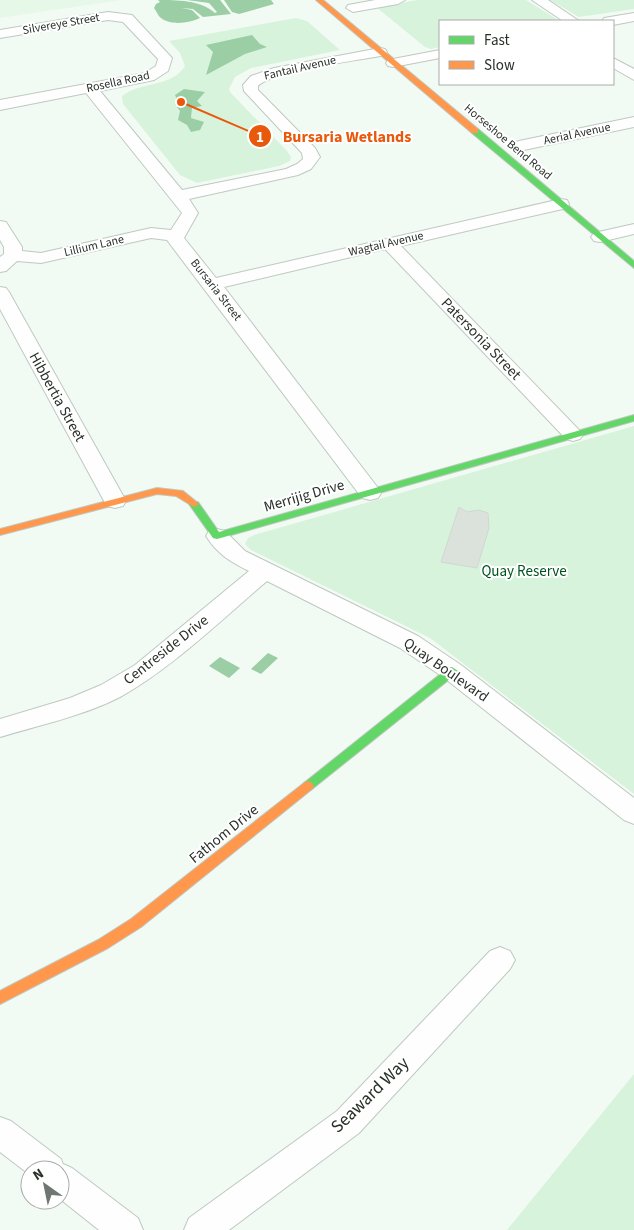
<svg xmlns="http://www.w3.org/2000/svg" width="634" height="1230" viewBox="0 0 634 1230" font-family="'Source Sans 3',sans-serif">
<rect width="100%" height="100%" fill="#f2fbf3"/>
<path fill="#e6f9e8" d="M0,0H122L0,18Z"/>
<path fill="#d8f3dc" d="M418,0H526L555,18L557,21H440V47L431,49L425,47L376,7Z
M550,0H634V9L579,17Z
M296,18L307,21L340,50L251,68L235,77L229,89L230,92L287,151L291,157L290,161L279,166L197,183L180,175L123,104L122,96C141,81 171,88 185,66L180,53L169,41Z
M634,426V794L430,638L251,550L245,544L248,538L254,535Z
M634,1074V1230H507Z"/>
<path fill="#9bcea4" d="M158,0C177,0 201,0 215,13L217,12L209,3L187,0H220L231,14L203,17L193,9L181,8L192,10L200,18C190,23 171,26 161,18C158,16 156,10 154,8L156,4L160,2Z
M224,0H271L274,4L239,14L232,12Z
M252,35L260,44L267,47L245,54L206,75L213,52L206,45Z
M184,89L205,92L197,101L202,106L192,108L191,118L204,122L200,130L191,132L187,125L178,120L180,111L177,107L182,102L177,100L175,95Z
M268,653L278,658L261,674L251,669Z
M220,657L240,668L229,678L209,666Z"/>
<path fill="#dae2db" stroke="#d0d8d1" d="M459,507L467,512L479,510L488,513L489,528L477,568L441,562Z"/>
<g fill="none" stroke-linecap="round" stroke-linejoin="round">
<g stroke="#bfc8c1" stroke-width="2">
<path id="street" d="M375,0H405L398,4L353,12L346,8L348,5Z
M532,0H548L579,21H563Z
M108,12L132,15L172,58L168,71L154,80L100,91L182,190L286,169L297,164L303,159L302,153L244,91L243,85L251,76L274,68L380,48L385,49L387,52L385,55L380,56C355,61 273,71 258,86V90L315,148L320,157L311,169L298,175L189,199L198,213L184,238L216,278L561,199L567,200L569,204L567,208L401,246L580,431L583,435L580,439L573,441L566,439L385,249L224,287L378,488L381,493L378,498L370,500L362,498L167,240L151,238L41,263L17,261L6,271L0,272V257L4,254V247L0,240V221L6,222L22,247V251L41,253L151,228L171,230L182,213L86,93L0,110V100L145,73L156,66L158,59L123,22L108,20L0,38V30Z
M634,13V21L613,25V21H602L604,18Z
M440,50V58L393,67L388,66L386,63L388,60L393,59Z
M613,58L634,69V80L613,68Z
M634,117V127L519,151L513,149L511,146L513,143L519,141Z
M634,224V234L600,242L594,241L591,237L594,233Z
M0,287L6,288L9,292L126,501L123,506L115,508L107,506L104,501L0,309Z
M217,529L225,531L245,551L418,636L461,665L634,798V824L624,820L443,677L400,648L267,581C222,619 171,669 120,697C83,716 40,725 0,737V719L70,698L101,685L135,665L249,571C231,562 217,554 206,536L209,531Z
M500,947L510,951L515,960L510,969L359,1133L229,1230H184L189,1218L337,1111L490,951Z
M0,1117L11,1121L61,1159L63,1164L72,1168L138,1218L143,1230H99L60,1199V1170H30V1175L0,1152Z"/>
</g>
<g stroke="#bfc8c1" stroke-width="2">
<path id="fast" d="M472,129H478L634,261V268L472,133Z
M634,415V421L217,539L213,538L189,504L190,502H198L219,532Z
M452,667L458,671L456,674L312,789L308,791L304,789L302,786L304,783L448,668Z"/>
</g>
<g stroke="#bfc8c1" stroke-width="2">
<path id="slow" d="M316,0H323L478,129V133H472Z
M157,488L183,491L199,504L194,507L176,496L157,494L0,535V529Z
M308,781L312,783L314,786L312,789L141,927L108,948L0,1004V991L98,940L131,919L304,783Z"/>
</g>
<use href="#street" fill="#fdfefd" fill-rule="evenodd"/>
<use href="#fast" fill="#63d668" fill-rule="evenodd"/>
<use href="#slow" fill="#ff974d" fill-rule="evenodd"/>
</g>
<g text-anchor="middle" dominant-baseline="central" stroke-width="4" stroke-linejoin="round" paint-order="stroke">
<g font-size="12" fill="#283029" stroke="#fff">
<text transform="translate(61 24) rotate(-10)">Silvereye Street</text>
<text transform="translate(300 68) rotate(-13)">Fantail Avenue</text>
<text transform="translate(118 82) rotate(-12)">Rosella Road</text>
<text transform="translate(577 134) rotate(-12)">Aerial Avenue</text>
<text transform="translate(508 142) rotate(40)">Horseshoe Bend Road</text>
<text transform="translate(386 244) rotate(-13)">Wagtail Avenue</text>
<text transform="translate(94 246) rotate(-13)">Lillium Lane</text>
<text transform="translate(216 290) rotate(52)">Bursaria Street</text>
</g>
<g font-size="15" fill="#283029" stroke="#fff">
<text transform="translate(481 339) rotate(46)">Patersonia Street</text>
<text transform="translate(57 397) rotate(61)">Hibbertia Street</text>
<text transform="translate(304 496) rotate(-16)">Merrijig Drive</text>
<text transform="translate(166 650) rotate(-38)">Centreside Drive</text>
<text transform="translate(446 670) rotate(35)">Quay Boulevard</text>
<text transform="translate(224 834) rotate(-39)">Fathom Drive</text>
</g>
<g font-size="15" fill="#00521e" stroke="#fff">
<text x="524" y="571">Quay Reserve</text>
</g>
<g font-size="18" fill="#283029" stroke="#fff">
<text transform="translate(370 1095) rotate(-44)">Seaward Way</text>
</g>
</g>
<path fill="none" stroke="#e8590c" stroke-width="2" d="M181 102L260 136"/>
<g fill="#e8590c" stroke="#fff" stroke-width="2">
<circle cx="181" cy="102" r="5"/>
<circle cx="260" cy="136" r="12"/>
</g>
<g font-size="15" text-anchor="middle" font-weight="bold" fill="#fff">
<text x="260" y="142">1</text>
</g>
<g font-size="16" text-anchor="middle" font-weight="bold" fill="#e8590c" stroke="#fff" stroke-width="4" stroke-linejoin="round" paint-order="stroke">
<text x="347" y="142">Bursaria Wetlands</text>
</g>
<rect x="439" y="20" width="175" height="65" fill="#ffffff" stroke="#a9aca9"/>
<rect x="449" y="36" width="25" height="8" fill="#63d668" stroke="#a9aca9"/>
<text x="484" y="45" font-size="15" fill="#283029">Fast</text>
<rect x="449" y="61" width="25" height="8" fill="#ff974d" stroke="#a9aca9"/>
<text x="484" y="70" font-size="15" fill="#283029">Slow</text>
<g transform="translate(45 1185) rotate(327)"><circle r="24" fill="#ffffff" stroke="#a9aca9"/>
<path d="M0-4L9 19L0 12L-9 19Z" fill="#6f7770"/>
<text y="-8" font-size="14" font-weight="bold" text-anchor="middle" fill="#283029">N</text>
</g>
</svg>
